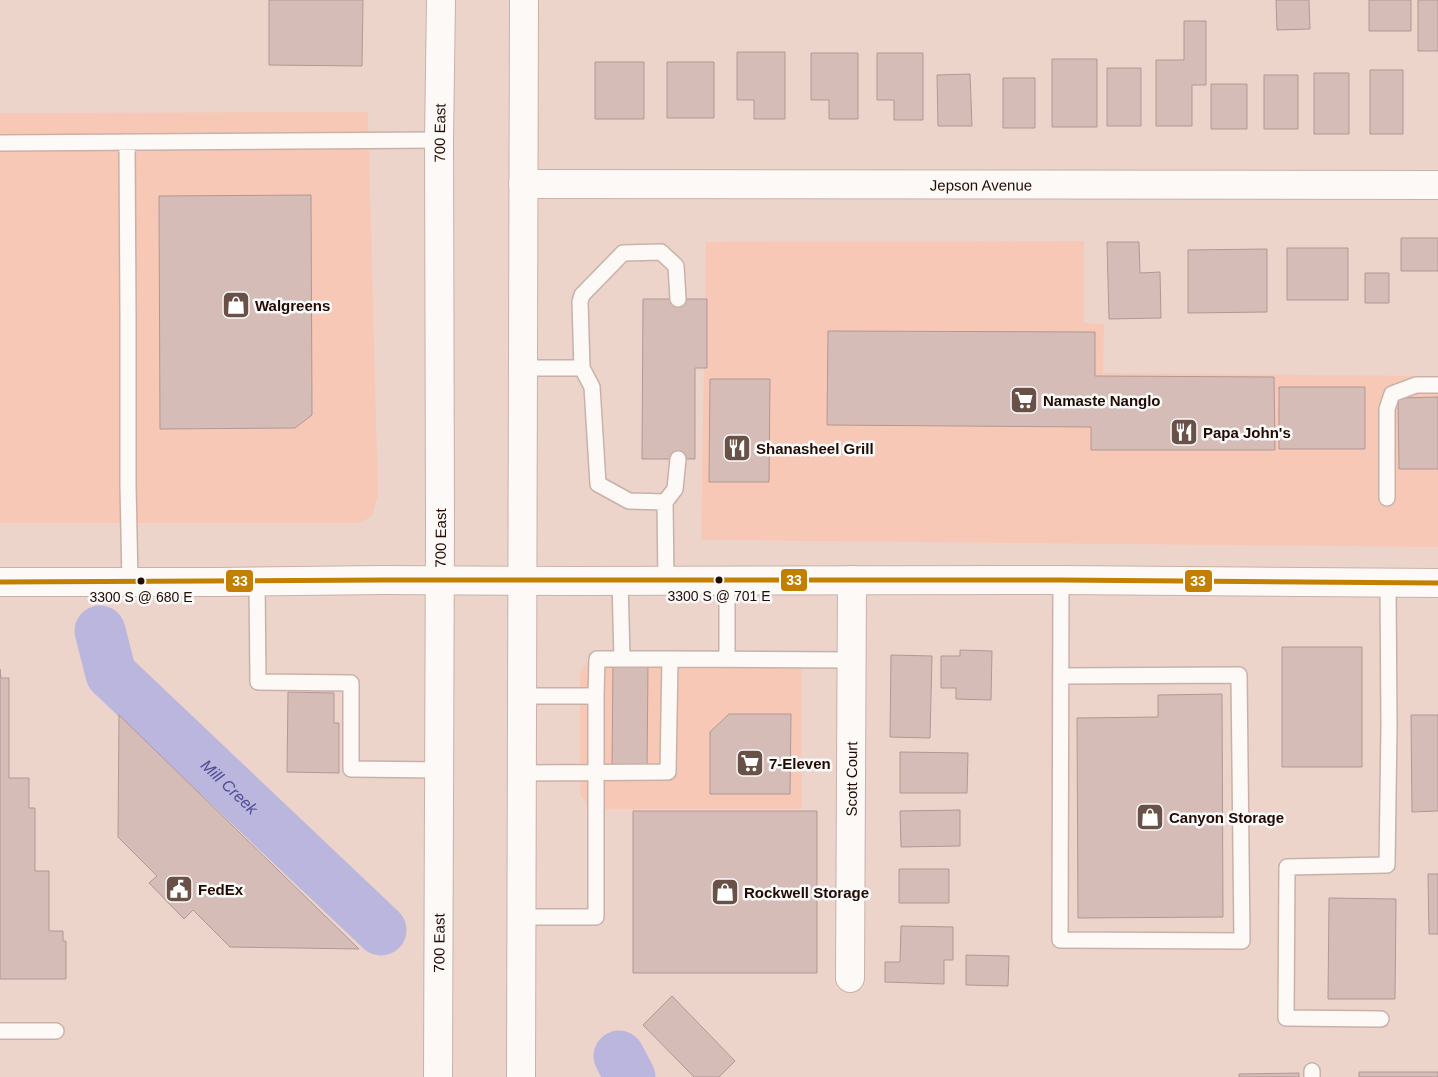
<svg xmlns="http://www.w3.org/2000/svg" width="1438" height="1077" viewBox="0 0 1438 1077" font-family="Arial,sans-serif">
<rect width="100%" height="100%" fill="#edd4cb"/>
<path fill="#f7c8b6" d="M368,112L378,495L372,516L360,523H0V113Z
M1084,241V323L1104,324L1103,373L1438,376V547L701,540L706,242Z
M801,654L802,809H592L580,795V672L594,655Z"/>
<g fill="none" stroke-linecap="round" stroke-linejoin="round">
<g stroke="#bbb6dd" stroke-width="51">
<path id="s1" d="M100,631L111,674L381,930"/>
<path d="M619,1056L630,1077"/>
</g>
</g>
<path fill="#d5bcb7" stroke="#b19894" d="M269,0H363L362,66L269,65Z
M1276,0H1309L1310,29L1277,30Z
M1369,0H1411V31H1369Z
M1418,0H1438V51H1418Z
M1184,21H1206V85H1192V126H1156V60H1184Z
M737,52H785V119H754V100H737Z
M811,53H858V119H829V100H811Z
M877,53H923V120H894V100H877Z
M1052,59H1097V127H1052Z
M595,62H644V119H595Z
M667,62H714V118H667Z
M1107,68H1141V126H1107Z
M1370,70H1403V134H1370Z
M1314,73H1349V134H1314Z
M970,74L972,126H938L937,75Z
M1264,75H1298V129H1264Z
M1003,78H1035V128H1003Z
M1211,84H1247V129H1211Z
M311,195L312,415L295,428L160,429L159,196Z
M1401,238H1438V271H1401Z
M1107,242H1139L1140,273L1160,272L1161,318L1109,319Z
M1287,248H1348V300H1287Z
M1267,249V312L1188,313V250Z
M1365,273H1389V303H1365Z
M643,299H707V368H695V459H642Z
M828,331L1095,332V376L1274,377L1275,450H1091V427L827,425Z
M710,379H770L769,482H709Z
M1279,387H1365V449H1279Z
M1438,397V469H1399L1398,398Z
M1282,647H1362V767H1282Z
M960,650L992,651L991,700L956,699V688H941V656H960Z
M891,655L932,656L930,738L890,737Z
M613,664L648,665L647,771H612Z
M0,669L1,678H9V778H29V808H35V871H49V931H63V941H66V979H0Z
M288,692L334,693V723H339V773L287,772Z
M1222,694L1223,917L1078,918L1077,718L1158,717V695Z
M729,714H791L790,794H710V732Z
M119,715L359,949L230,947L193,910L184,919L149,883L157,876L118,837Z
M1411,715H1438V811L1412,812Z
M900,752L968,753L967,793H900Z
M960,810V846L901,847L900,811Z
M633,811H817V973H633Z
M899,869H949V903H899Z
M1428,874H1438V934H1429Z
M1329,898L1396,899L1395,999H1328Z
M901,926L953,927V960H944V984L885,982V962H900Z
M966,955L1009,956L1008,986L966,985Z
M672,996L735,1061L719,1077H694L643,1025Z
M1359,1072H1438V1077H1359Z
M1299,1073V1077H1239V1074Z"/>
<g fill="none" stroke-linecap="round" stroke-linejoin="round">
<g stroke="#cab1a8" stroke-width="18">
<path id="lane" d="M127,142L128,315V485L130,582
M0,143L439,140
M523,368H582
M678,459L675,489L665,502L629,501L598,484L592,387L582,368L580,302L582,295L623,253L661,252L676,266L678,299
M1387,498V409L1392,394L1416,385H1438
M665,502L666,580
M257,581L258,682L351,683V769L440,770
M727,658V580
M622,659H670
M1061,676L1239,675L1242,941L1060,940L1061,580
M522,696H596L597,659H622L620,580
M522,773L668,772L670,659L852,660
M522,917H596V696
M1381,1019L1286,1018L1287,867L1387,865L1389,726L1388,583
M0,1031H56
M1312,1077V1071"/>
</g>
<g stroke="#cab1a8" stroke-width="30">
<g id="street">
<path id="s2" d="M523,184L1438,185"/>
<path id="s3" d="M850,978L852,580"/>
</g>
</g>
<g stroke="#cab1a8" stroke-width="30">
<g id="primary">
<path d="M0,582H221L383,580L573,581L1061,580L1438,583"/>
<path id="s4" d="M438,1077L440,523L439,140L441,0"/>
<path d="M521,1077L524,0"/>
</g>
</g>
<use href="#lane" stroke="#fcf9f7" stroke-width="15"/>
<use href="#street" stroke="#fcf9f7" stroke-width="28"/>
<use href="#primary" stroke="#fcf9f7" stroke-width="28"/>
<g stroke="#fafafa" stroke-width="9">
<path id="bus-1" d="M0,582L383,580H1061L1438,583"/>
</g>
<use href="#bus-1" stroke="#c27f00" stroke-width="5"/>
</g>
<defs>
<g id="shop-square" transform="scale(1.4375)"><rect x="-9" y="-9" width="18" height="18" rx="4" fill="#6a5148" stroke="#fafafa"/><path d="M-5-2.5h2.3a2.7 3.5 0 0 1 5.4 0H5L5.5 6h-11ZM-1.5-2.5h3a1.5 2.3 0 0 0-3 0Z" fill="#fff"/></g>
<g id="supermarket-square" transform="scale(1.4375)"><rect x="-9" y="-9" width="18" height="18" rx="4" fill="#6a5148" stroke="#fafafa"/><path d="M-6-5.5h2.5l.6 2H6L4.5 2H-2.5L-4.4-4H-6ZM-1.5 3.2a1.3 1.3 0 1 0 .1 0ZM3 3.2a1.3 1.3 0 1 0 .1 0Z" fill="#fff"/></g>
<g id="restaurant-square" transform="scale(1.4375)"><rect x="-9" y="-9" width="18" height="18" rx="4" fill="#6a5148" stroke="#fafafa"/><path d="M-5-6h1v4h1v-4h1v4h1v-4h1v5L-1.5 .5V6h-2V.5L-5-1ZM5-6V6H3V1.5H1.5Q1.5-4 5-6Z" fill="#fff"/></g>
<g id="civic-square" transform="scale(1.4375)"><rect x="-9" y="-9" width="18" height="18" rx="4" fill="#6a5148" stroke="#fafafa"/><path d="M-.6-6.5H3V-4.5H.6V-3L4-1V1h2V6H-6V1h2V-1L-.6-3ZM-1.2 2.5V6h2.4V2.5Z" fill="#fff"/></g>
</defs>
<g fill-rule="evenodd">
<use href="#shop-square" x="236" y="305"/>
<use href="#supermarket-square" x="1024" y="400"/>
<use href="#restaurant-square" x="1184" y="432"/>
<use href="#restaurant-square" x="737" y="448"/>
<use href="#supermarket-square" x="750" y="763"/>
<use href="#shop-square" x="1150" y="817"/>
<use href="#civic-square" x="179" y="889"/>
<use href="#shop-square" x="725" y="892"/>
</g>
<g fill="#230a02" stroke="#fafafa" stroke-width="2">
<circle cx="719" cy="580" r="4.5"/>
<circle cx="141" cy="581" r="4.5"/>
</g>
<g text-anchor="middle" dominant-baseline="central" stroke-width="5" stroke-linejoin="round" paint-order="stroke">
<g font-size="14" fill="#230a02" stroke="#fafafa">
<text x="719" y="596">3300 S @ 701 E</text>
<text x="141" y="597">3300 S @ 680 E</text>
</g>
<g font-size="15" fill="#230a02" stroke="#fafafa">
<text stroke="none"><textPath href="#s4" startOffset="944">700 East</textPath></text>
<text stroke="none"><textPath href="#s2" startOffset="458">Jepson Avenue</textPath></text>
<text stroke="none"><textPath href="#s4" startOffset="539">700 East</textPath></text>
<text stroke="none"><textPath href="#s3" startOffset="199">Scott Court</textPath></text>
<text stroke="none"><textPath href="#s4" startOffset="134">700 East</textPath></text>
</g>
<g font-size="15" font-weight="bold" fill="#230a02" stroke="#fafafa" text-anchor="start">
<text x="255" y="305">Walgreens</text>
<text x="1043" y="400">Namaste Nanglo</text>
<text x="1203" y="432">Papa John's</text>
<text x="756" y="448">Shanasheel Grill</text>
<text x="769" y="763">7-Eleven</text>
<text x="1169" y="817">Canyon Storage</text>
<text x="198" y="889">FedEx</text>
<text x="744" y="892">Rockwell Storage</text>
</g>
<g font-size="16" font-style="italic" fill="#4f4d96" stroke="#fafafa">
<text stroke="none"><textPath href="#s1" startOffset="208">Mill Creek</textPath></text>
</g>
</g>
<g stroke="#fafafa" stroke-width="2">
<rect x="780" y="568" width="28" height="24" rx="5" fill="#c27f00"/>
<rect x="225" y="569" width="29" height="24" rx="5" fill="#c27f00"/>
<rect x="1184" y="569" width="29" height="24" rx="5" fill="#c27f00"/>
</g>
<g font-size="14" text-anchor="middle" font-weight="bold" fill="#fff">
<text x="794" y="585">33</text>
<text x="240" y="586">33</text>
<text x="1198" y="586">33</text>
</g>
</svg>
